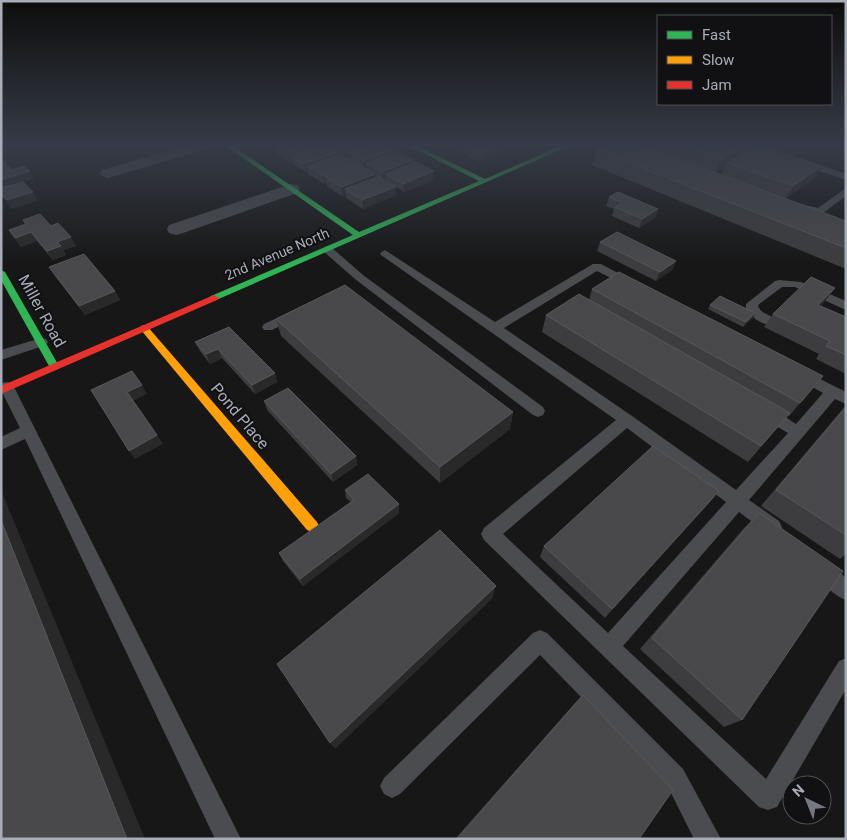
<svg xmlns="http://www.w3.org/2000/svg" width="847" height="840" viewBox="0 0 847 840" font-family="Roboto,sans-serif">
<rect width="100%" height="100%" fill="#171717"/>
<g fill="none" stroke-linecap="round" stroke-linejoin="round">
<path fill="#4b4c50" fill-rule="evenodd" d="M802,159L846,174V180L799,164L798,162Z
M846,188V196L823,213L800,210L795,207L800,204L818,208Z
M327,246L331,247L363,275L543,407L545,411L543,415L538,417L533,415L355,279L323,251L322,249Z
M385,250L495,322L593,264H601L635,282L637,284L635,286H627L597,271L504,328L632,416L736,490L788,433L759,416L757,412L759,408C771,404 786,418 796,424L823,393L794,377L792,374L794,371H804L846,392V404L835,399L749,500L779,521L782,527L779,533L773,535L767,533L739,512L623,646L766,779L839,661L846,658V689L777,807L768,810L759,807L484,540L481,534L484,528L616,420L381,255L380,253ZM627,428L726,502L608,633L503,534Z
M779,280L801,282L846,301V310L795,287H782L758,305C760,315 772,314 777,321L775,324C764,327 752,318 746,309V304L775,281Z
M294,310L298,311L300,314L298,317L272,330H264L262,327L264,324Z
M41,338L46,339L48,342L46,345L1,360V350Z
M7,382L12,383L14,387L241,839H215L25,439L1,450V437L20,428L1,390L2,383Z
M821,559L828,562L846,578V600C833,595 817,580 812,568L814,562Z
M540,630L547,633L683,769L721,839H694L667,785L540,655L400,794L392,798L384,794L380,786L384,778L533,633Z"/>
<path fill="#4b4c50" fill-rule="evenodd" d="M185,146H209L207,149L108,178L102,176L100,173L102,170Z
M291,184L297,185L300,189L297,193L183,233L176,235L169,233L167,229L169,225Z"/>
<path fill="#30b455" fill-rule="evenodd" d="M226,146H233L359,232L479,181L409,146H417L485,179L560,146H569L214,301L209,298L211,296L353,235Z
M1,270L5,272L59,366L58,369L54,370L49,366L1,280Z"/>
<path fill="#ff9f0a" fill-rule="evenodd" d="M144,325L147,326L317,522L319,526L317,530L312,532L307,530L141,330V326Z"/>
<path fill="#e5322d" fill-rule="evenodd" d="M214,295L219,298L217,300L1,394V386Z"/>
</g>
<path fill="#3d3d3f" d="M275,146H386L393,153L413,160V163L434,180L404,192L396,187V195L363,209L346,198V195L342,196L327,186L326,183L324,184L308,174V172H306L292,163V161L289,162L276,153Z
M446,146H506L505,151L479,162L462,153V150L458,152Z
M661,146H750L748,150L822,166L814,178L786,198L721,175L725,166L716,172L659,151Z
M596,150L846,221V269L592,165Z
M609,197L658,209L655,218L639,228L612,216L614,209L606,206Z
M23,220L51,226L76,246L63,250L66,255L53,260L37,241L21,247L9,230L25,225Z
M600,242L676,261L672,270L656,281L597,251Z
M49,267L115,291L120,300L85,315L55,276Z
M835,288L825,301L821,306L846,317V374L816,359L819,354L764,327L773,314Z
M592,289L823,376L789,416L788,415L748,462L542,332L546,315L589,300Z
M710,305L755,313L753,318L743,327L708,309Z
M276,319L513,412L510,429L440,483L281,336Z
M229,327L275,373L277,382L255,394L222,358L210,364L200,351L195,342Z
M264,401L356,456L357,465L333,482L267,410Z
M846,405V554L840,559L761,506Z
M345,490L399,504V513L303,586L283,561L279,553L351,502L346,498Z
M719,491L709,503L605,618L540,557L544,546Z
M759,513L742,720L724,727L640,649L744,528Z
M583,695L639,839H455L575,703Z"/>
<path fill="#29292a" d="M5,146H18L7,149Z
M73,146H89L75,150Z
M310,146H320L290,155L292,161L289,162L287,154Z
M358,146H375L348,152V158L346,159L345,151Z
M458,146H462V150L458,152Z
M498,146H506L505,151L479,162L480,154Z
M745,146H750L747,154L727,163L725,166L716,172L721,160Z
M393,150L394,158L366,163L367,168L364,169L363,161Z
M337,153L338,161L307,166L308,172H306L304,164Z
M413,160V168L386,174V179L383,180V172Z
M356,164V172L325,177L326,183L324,184L323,176Z
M822,166L814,178L786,198L793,186Z
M30,171L34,179L1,190V180Z
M434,171V180L404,192L403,184Z
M375,174V183L345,189L346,195L342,196L341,187Z
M396,187V195L363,209L362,200Z
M33,192L38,201L12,209L6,200Z
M658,209L655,218L639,228L642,219Z
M31,232L37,241L21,247L15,238Z
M71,237L76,246L63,250L66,255L53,260L47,251L57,242Z
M676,261L672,270L656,281L660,272Z
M835,288L825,301L809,318L818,305Z
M115,291L120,300L85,315L79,306Z
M755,313L753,318L743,327L746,322Z
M218,349L222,358L210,364L206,354Z
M275,373L277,382L255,394L252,385Z
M823,376L812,390L789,416L800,403Z
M142,385L147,394L133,401L127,392Z
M513,412L510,429L440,483V467Z
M157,435L163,444L135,459L129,451Z
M356,456L357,465L333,482L331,474Z
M1,490L145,839H127L1,520Z
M719,491L709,503L605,618L612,609Z
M399,504V513L303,586L300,579Z
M496,586L492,599L335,749L330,743Z"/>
<path fill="#49494c" stroke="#58595d" d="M276,146H310L287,154Z
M318,146H325L337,153L304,164L290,155Z
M337,146H358L345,151Z
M365,146H386L393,150L363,161L348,152Z
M464,146H498L480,154Z
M604,146H644L846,221V248L596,150Z
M681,146H745L721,160Z
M755,146H760L822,166L793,186L727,163Z
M397,152L413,160L383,172L366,163Z
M340,155L356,164L323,176L307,166Z
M2,160L12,170L24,166L30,171L1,180V161Z
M416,162L434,171L403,184L386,174Z
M358,165L375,174L341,187L325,177Z
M378,177L396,187L362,200L345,189Z
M23,182L33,192L6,200L1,194V188Z
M618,192L658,209L642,219L615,207L622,203L609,197Z
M40,214L51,226L58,223L71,237L57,242L61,246L47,251L31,232L15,238L9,230L26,224L23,220Z
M617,232L676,261L660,272L600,242Z
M84,254L115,291L79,306L49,267Z
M619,272L823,376L800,403L592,289Z
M811,277L835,288L818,305L846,317V355L826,346L830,341L773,314Z
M345,285L513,412L440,467L276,319Z
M579,294L790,413L761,446L546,315Z
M720,296L755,313L746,322L710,305Z
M229,327L275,373L252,385L218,349L206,354L195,342Z
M132,371L142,385L127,392L157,435L129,451L91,390Z
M288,388L356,456L331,474L264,401Z
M846,407V535L776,490Z
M653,446L719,491L612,609L544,546Z
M368,474L399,504L300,579L279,553L354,500L345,490Z
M759,513L843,571L742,720L652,638Z
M1,520L127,839H1Z
M440,530L496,586L330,743L277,664Z
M583,695L673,790L639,839H457Z"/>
<linearGradient id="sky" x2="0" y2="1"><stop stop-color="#0d0d0d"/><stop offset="0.55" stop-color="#363c47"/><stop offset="1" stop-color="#363c47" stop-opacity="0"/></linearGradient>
<rect width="847" height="264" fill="url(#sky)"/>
<g text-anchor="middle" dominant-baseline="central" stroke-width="4" stroke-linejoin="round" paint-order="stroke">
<g font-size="14" fill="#a8adb8" stroke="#111113">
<text transform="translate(277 254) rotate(-23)">2nd Avenue North</text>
</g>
<g font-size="16" fill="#a8adb8" stroke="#111113">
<text transform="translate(42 311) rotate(61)">Miller Road</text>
<text transform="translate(240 416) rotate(50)">Pond Place</text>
</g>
</g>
<rect width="847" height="840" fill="none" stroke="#a8adb8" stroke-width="5"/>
<rect x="657" y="15" width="175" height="90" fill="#111113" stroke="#4d4f55"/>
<rect x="667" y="31" width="25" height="8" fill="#30b455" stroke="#4d4f55"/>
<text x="702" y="40" font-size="15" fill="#a8adb8">Fast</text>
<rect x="667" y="56" width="25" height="8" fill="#ff9f0a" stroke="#4d4f55"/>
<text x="702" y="65" font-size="15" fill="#a8adb8">Slow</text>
<rect x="667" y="81" width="25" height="8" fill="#e5322d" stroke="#4d4f55"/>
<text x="702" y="90" font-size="15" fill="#a8adb8">Jam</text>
<g transform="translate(807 800) rotate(317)"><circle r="24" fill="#111113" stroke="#4d4f55"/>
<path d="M0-4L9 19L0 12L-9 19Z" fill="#757880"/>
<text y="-8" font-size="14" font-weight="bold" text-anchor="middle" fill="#a8adb8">N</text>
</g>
</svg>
